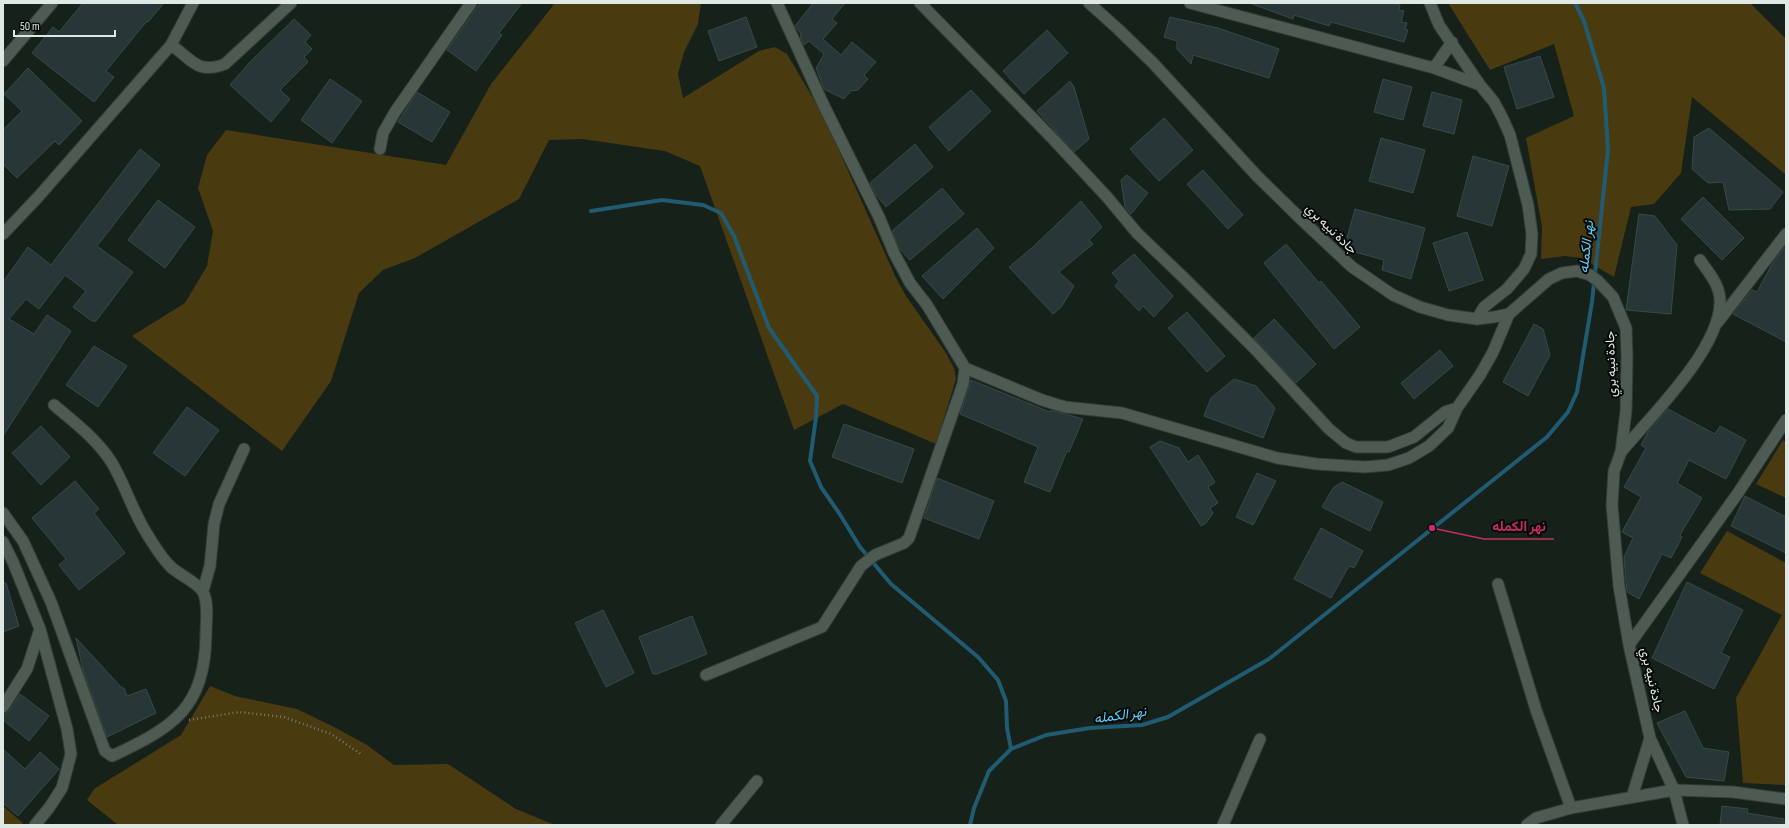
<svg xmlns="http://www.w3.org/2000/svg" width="1789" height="828" viewBox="0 0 1789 828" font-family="'Sofia Sans Condensed',Vazirmatn,sans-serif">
<rect width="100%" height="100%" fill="#16211a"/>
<path fill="#4a3a0f" d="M554,3H701L698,24L684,52L678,74L683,98L759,51L775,47L787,54L823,115L896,278L906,296L946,353L954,368L956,379L936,444L843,404L794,430L700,166L665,151L582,139L549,140L519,199L415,258L383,270L359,293L331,381L282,451L132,336L185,303L207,266L213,231L198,188L207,155L226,130L446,165L491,84L552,7Z
M1448,3H1750L1786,39V175L1692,97L1681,173L1654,204L1631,207L1614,277L1581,258L1565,256L1541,259L1542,227L1526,138L1574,116L1554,44L1490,70Z
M1783,440L1786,442V498L1756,484Z
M1727,531L1786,563V785L1743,783L1736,698L1782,615L1700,573Z
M210,686L235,696L297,709L336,728L367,745L394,765L448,764L516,809L555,825H118L87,800L94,789L181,735Z
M3,806L23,823L21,825H3Z"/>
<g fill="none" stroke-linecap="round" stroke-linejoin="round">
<path stroke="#205b72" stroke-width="4" d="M591,211L662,200L703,205L721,213L734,236L769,328L817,396L816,417L810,461L821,487L839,513L860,547L891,584L978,657L998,680L1006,701L1007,728L1011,749
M970,825L974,808L989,771L1011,749L1046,735L1090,728L1142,725L1168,717L1269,659L1547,437L1568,412L1577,392L1592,302L1608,150L1604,88L1584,21L1575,3"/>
</g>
<path fill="#273636" stroke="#384948" d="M83,3H164L148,22L147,21L106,71L114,77L94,102L32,53L53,27L59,32Z
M480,3H522L499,33L502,35L476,71L447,50Z
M813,3H845L832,19L837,23L823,39L841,55L852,42L876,62L864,75L868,79L858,90L851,91L844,99L824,89L816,68L824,54L809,41L804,45L800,36L801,34L795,26Z
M1252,3H1392L1400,5L1399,10L1404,11L1401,22L1407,23L1405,29L1408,30L1404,42L1331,22L1329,26L1294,15L1293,19L1252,4Z
M746,17L757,47L719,61L708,31Z
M1170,17L1218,28L1279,49L1269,78L1193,55L1191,64L1177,49V41L1164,37Z
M294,19L311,35L305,42L312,49L304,57L308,62L280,90L290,99L271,122L230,85L250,62Z
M1047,30L1068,53L1024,94L1003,71Z
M1540,56L1554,97L1517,109L1504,67Z
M28,68L82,121L59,145L55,141L17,178L3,164V130L22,111L4,94Z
M330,79L362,101L332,143L301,120Z
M1383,79L1412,87L1403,120L1374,112Z
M1070,81L1074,87L1089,139L1074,152L1037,111Z
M971,90L991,111L949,151L929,127Z
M417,92L450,112L432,142L398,122Z
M1432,92L1462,100L1454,134L1423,126Z
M1164,118L1193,150L1159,181L1130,149Z
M1709,128L1783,192L1770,209L1729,210L1723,182L1708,183L1692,169L1694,137Z
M1381,138L1425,150L1413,193L1369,181Z
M915,144L933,167L886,207L876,195L870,183Z
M140,149L160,165L97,246L133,272L96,321H92L73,307L86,291L65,275L39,309L26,299L9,319L34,334L47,315L71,331L3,436V282L28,247L51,265Z
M1473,156L1509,166L1492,226L1457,216Z
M1203,170L1243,215L1228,229L1187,184Z
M1127,175L1148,193L1131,214L1125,207L1121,180Z
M942,188L964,214L910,260L899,248L892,231Z
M1703,197L1744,238L1722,260L1681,219Z
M158,200L195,227L165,268L128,240Z
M1081,201L1102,227L1089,240L1093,244L1059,272L1074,286L1062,306L1053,314L1009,267L1033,247Z
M1355,209L1425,228L1411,279L1382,270L1384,260L1344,249Z
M1639,214L1655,216L1677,245L1671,314L1626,310Z
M977,228L994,248L943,299L922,276Z
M1467,232L1483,280L1449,291L1433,243Z
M1286,244L1319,283L1321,281L1360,327L1334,349L1264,263Z
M1786,245V342L1733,314L1752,290L1757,292L1772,264Z
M1134,254L1173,296L1154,317L1143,306L1139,311L1115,286L1119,281L1112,273Z
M1187,312L1225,356L1207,372L1168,328Z
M1274,319L1316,364L1296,383L1254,338Z
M1534,324L1543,329L1550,355L1528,396L1503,382Z
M94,346L127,366L98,407L66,385Z
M1440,350L1453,366L1414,399L1401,383Z
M1234,379L1256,386L1275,408L1263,438L1204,416L1211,398Z
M971,380L1050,412L1051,410L1083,419L1069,452L1067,451L1050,492L1024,482L1038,447L960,414Z
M187,407L219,430L185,476L153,453Z
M1668,409L1715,434L1720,426L1746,440L1726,479L1689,460L1677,483L1702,498L1680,535L1682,537L1671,558L1662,554L1639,599L1627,592L1624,557L1633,538L1622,532L1641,497L1624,487L1646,448L1641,445L1648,432Z
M844,424L914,449L902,483L832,457Z
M41,426L70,457L41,485L12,453Z
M1160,441L1179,448L1188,462L1198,455L1215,482L1208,487L1218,503L1210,508L1213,513L1206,523L1201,526L1150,447Z
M1257,473L1276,481L1253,525L1236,517Z
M937,478L994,501L979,539L924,518Z
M75,481L99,509L94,513L125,553L79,590L59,565L66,559L32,518Z
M1342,482L1383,502L1370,531L1322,507L1333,488Z
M1745,496L1786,517V553L1731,526Z
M1321,528L1363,551L1354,568L1349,566L1331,598L1294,579Z
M1687,582L1743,610L1721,653L1730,657L1714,689L1652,658Z
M3,583H6L19,626L3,632Z
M603,610L634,673L606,687L575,623Z
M692,616L707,654L657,674H653L639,637Z
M76,638L122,688H124L127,696L146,689L156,713L107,737L83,670Z
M20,694L49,716L29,741L3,720V716L9,711Z
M1685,711L1703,748L1729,752L1724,781L1686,777L1657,723Z
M3,749L25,769L40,752L59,769L18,816L3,803Z
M1722,806L1748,809L1747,813L1784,819V825H1720Z"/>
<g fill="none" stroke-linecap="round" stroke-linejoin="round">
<g stroke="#343c36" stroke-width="13">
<path id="minor" d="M920,3L1054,140L1107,197L1137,233L1184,278L1256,350L1329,429L1346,443L1356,447H1388L1414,437L1445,412L1457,408
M1190,3L1434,68L1480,85
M1430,3L1439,25L1480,85L1494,102L1502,117L1510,135L1528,205L1532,234L1531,254L1524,269L1507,289L1484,307L1477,319
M171,45C192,59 197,75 225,64L291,3
M3,61L52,3
M1434,68L1452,42
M380,149L383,133L395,112L471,3
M3,234L39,196L171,45L193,3
M1718,322L1786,234
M965,368L1042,400L1065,407L1122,413L1277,458L1317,464L1365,467L1388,465L1409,458L1429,446L1448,428L1457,408L1480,375L1493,352L1509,314
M1621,452C1651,416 1718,351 1720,304C1721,286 1709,273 1700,260
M3,513L23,541L51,602L105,751L112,756C174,727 205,708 206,634C206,622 209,603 203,592C198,583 180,575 172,568C161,558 154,545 147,534C133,512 125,485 112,463C97,439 75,423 54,405
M3,542L13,562L40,629L67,729L71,754L62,788L49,808L35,825
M1498,584L1536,710L1571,808
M203,591L210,566L214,524L219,504L244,449
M706,675L822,627L861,566L875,555L904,543L909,538L963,384L965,368L927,305L910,283L894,253L879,217L824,106L777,3
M3,707L27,669L40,629
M1674,790L1733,792L1786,799
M721,825L757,781
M1223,825L1260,739"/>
</g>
<g stroke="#343c36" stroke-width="13">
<path id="tertiary" d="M1089,3L1118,29L1153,63L1257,176L1304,222L1352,267L1393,295L1420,307L1448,315L1477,319L1494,317L1509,314L1549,279L1562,273L1577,271L1590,275L1598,281L1613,297L1626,328L1627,357L1626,411L1621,452L1614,471L1612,505L1619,586L1629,645L1650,738L1674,790L1683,825
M1629,645L1738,493L1786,420
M1632,797L1650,738
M1527,825L1536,818L1571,808L1674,790"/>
</g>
<path stroke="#727c76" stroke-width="2.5" stroke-dasharray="1 3" stroke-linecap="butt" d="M189,720L239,712L284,717L331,734L361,754"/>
<use href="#minor" stroke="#4e5b53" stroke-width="11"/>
<use href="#tertiary" stroke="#4e5b53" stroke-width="11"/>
</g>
<g text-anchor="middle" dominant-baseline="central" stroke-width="4" stroke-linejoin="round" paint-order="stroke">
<g font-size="13" fill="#e0e8e3" stroke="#050907">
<text transform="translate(1331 229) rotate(44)">جادة نبيه بري</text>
<text transform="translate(1611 364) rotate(-92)">جادة نبيه بري</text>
<text transform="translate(1652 680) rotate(77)">جادة نبيه بري</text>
</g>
<g font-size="14" font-style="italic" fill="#5ecdf9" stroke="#050907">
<text transform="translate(1586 247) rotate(-84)">نهر الكمله</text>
<text transform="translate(1120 715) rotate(-8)">نهر الكمله</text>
</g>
</g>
<path fill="none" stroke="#c52d69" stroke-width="1.5" d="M1432 528L1484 539H1554"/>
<circle fill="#c52d69" stroke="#050907" stroke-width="1.5" cx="1432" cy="528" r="4"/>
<g font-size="14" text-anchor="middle" font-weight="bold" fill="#c52d69" stroke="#050907" stroke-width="4" stroke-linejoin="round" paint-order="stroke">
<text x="1519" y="531">نهر الكمله</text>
</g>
<rect width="1789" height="828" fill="none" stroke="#e0e8e3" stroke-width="8"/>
<path d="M14 30v6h101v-6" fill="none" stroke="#e0e8e3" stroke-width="2"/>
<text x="20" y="30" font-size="12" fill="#e0e8e3" stroke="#050907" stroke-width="3" paint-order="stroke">50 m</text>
</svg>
